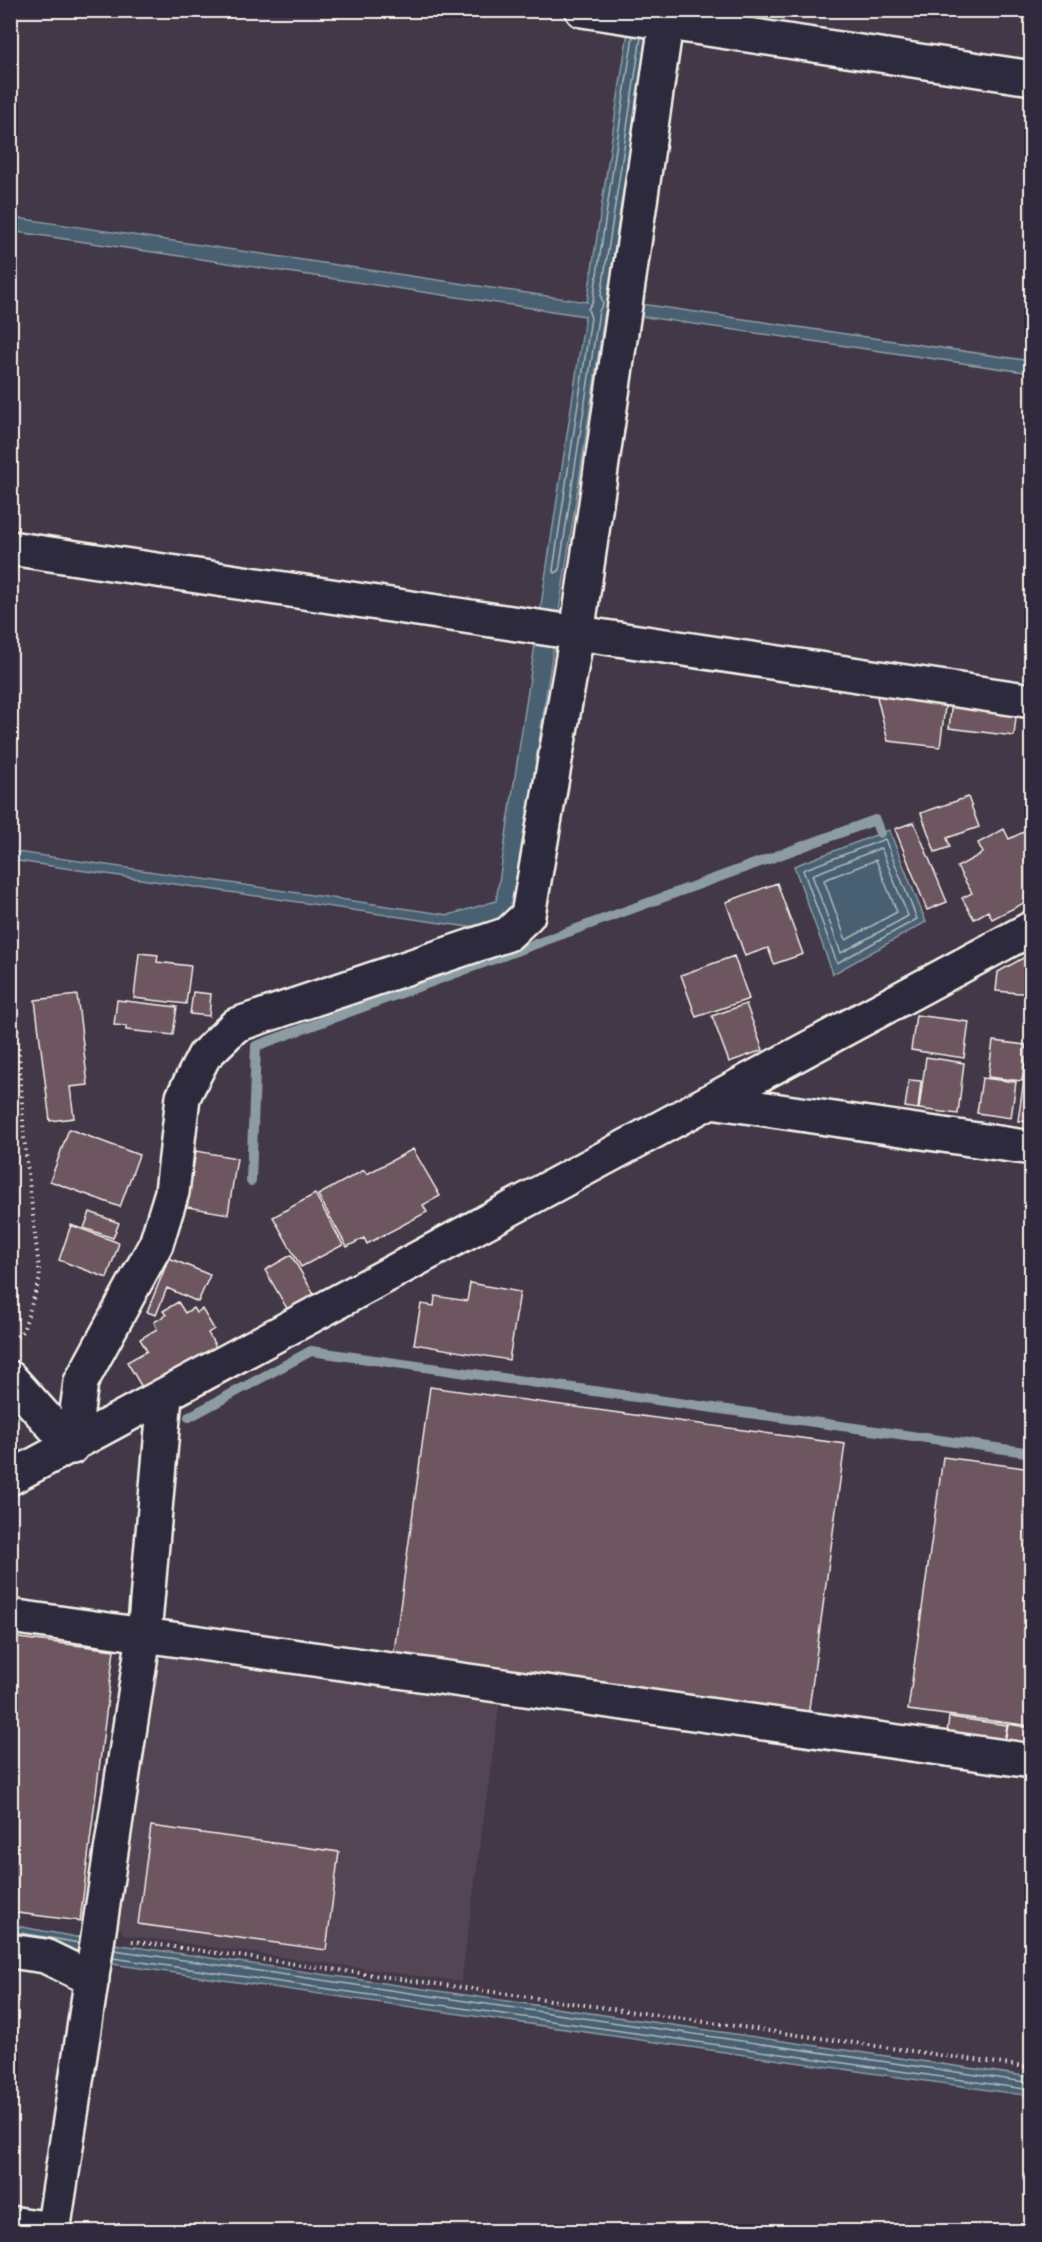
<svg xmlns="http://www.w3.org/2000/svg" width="1042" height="2242" viewBox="0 0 1042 2242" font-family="Mali,sans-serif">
<rect width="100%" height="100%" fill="#423848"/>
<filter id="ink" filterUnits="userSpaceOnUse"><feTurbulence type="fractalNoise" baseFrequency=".0167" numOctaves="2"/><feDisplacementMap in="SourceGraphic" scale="12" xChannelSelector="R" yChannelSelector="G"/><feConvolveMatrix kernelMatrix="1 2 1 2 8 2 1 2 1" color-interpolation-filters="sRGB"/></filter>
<g filter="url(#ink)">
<path fill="#524553" d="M172,1653L500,1702L461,1982L124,1935L113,1916L151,1665Z"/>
<path fill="#496173" stroke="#8d9ba2" stroke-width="1.5" d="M651,11L607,299L1031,361V373L605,311L514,905L503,918L468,927L11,860V851L449,915L496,901L585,316L11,231V217L587,302L628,31Z
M889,830L926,922L833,974L794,866Z
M11,1925L114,1944L1031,2077V2096L112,1964L81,1962L11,1945Z"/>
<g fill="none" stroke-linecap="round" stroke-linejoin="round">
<path stroke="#b0b7b9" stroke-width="1.5" d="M633,36L593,301L588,309L591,318L553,570L555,573L559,571L599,311L603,304L601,296L641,37
M885,839L917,919L837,963L803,870Z
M881,848L908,916L841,953L812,875Z
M876,860L897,912L846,940L824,880Z
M10,1931L79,1943
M114,1950L1032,2083
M113,1958L1032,2090"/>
<path stroke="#8d9ba2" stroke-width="10" d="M251,1181L256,1046L875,820L880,833
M189,1417L311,1351L1032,1453"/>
</g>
<path fill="#6e5761" stroke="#f4f1e8" stroke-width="1.5" d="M876,693L946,699L940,747L888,741Z
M952,701L1017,708L1014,736L949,728Z
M968,797L979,827L947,838L950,847L935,852L921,813Z
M914,822L947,902L927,910L895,829Z
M1032,828V899L992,919L988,911L974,919L962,898L972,893L957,867L983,853L978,843L1004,829L1009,839Z
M777,883L803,954L774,964L768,948L745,956L726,902Z
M139,953L158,955L157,962L191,966L186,1004L134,998Z
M1032,953V994L996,991L998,972Z
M734,956L749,999L696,1017L681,975Z
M193,992L211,994L209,1016L190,1014Z
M77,995L88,1085L70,1087L74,1118L50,1121L35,1000Z
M117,1000L177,1007L173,1035L126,1030V1026L114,1025Z
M746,1004L763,1050L729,1062L712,1016Z
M916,1015L969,1022L964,1058L911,1050Z
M993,1041L1026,1045L1022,1081L988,1077Z
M926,1057L964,1063L958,1114L919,1109Z
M1027,1057L1032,1058V1122L1018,1121Z
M982,1078L1016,1082L1011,1118L977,1113Z
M909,1080L921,1081L918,1109L905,1107Z
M69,1129L139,1155L120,1207L50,1181Z
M413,1149L440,1196L423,1205L427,1212L367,1244L364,1238L347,1247L318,1195L364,1170L367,1174Z
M196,1151L237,1158L228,1214L187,1207Z
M315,1194L343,1245L301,1267L273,1217Z
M90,1212L119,1223L113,1238L84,1228Z
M71,1225L119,1243L107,1278L59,1260Z
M291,1255L315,1296L289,1312L265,1270Z
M169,1258L210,1275L198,1302L167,1288L156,1315L147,1312Z
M470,1283L520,1292L509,1360L414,1344L421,1304L434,1306L435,1296L467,1301Z
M178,1302L185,1313L193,1308L196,1313L202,1309L214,1329L208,1333L216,1347L143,1389L127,1362L147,1351L140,1339L157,1329L154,1322L166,1315L163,1311Z
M430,1387L845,1444L808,1716L393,1659Z
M943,1457L1032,1469V1726L908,1710Z
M10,1637L114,1650L80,1921L10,1912Z
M949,1717L1007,1725L1003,1749L946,1741Z
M1008,1724L1032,1728V1753L1004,1749Z
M151,1826L339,1852L326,1950L138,1924Z"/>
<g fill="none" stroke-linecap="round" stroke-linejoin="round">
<g stroke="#f4f1e8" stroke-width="38">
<path id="minor" d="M582,10L1032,78
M10,548L1032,701
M711,1101L1032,1148
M10,1378L72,1447
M72,1447L81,1382L156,1244L172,1192L183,1097L204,1056L236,1025L508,934L528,915L577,634L668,10
M10,1478L1032,928
M10,1616L1032,1761
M10,1951L45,1956L92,1979
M10,2223L53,2229
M53,2232L144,1635L165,1396"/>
</g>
<path stroke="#f4f1e8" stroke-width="4" stroke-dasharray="1.5 4.5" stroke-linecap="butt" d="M10,965L14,971L24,1137L40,1278L23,1331L10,1342
M132,1941L1032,2068"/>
<use href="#minor" stroke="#2f2a3d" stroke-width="33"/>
</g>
</g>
<rect width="1042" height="2242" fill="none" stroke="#2f2a3d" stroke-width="36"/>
<rect x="18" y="18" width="1006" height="2206" fill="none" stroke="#f4f1e8" stroke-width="2" filter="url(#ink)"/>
</svg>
